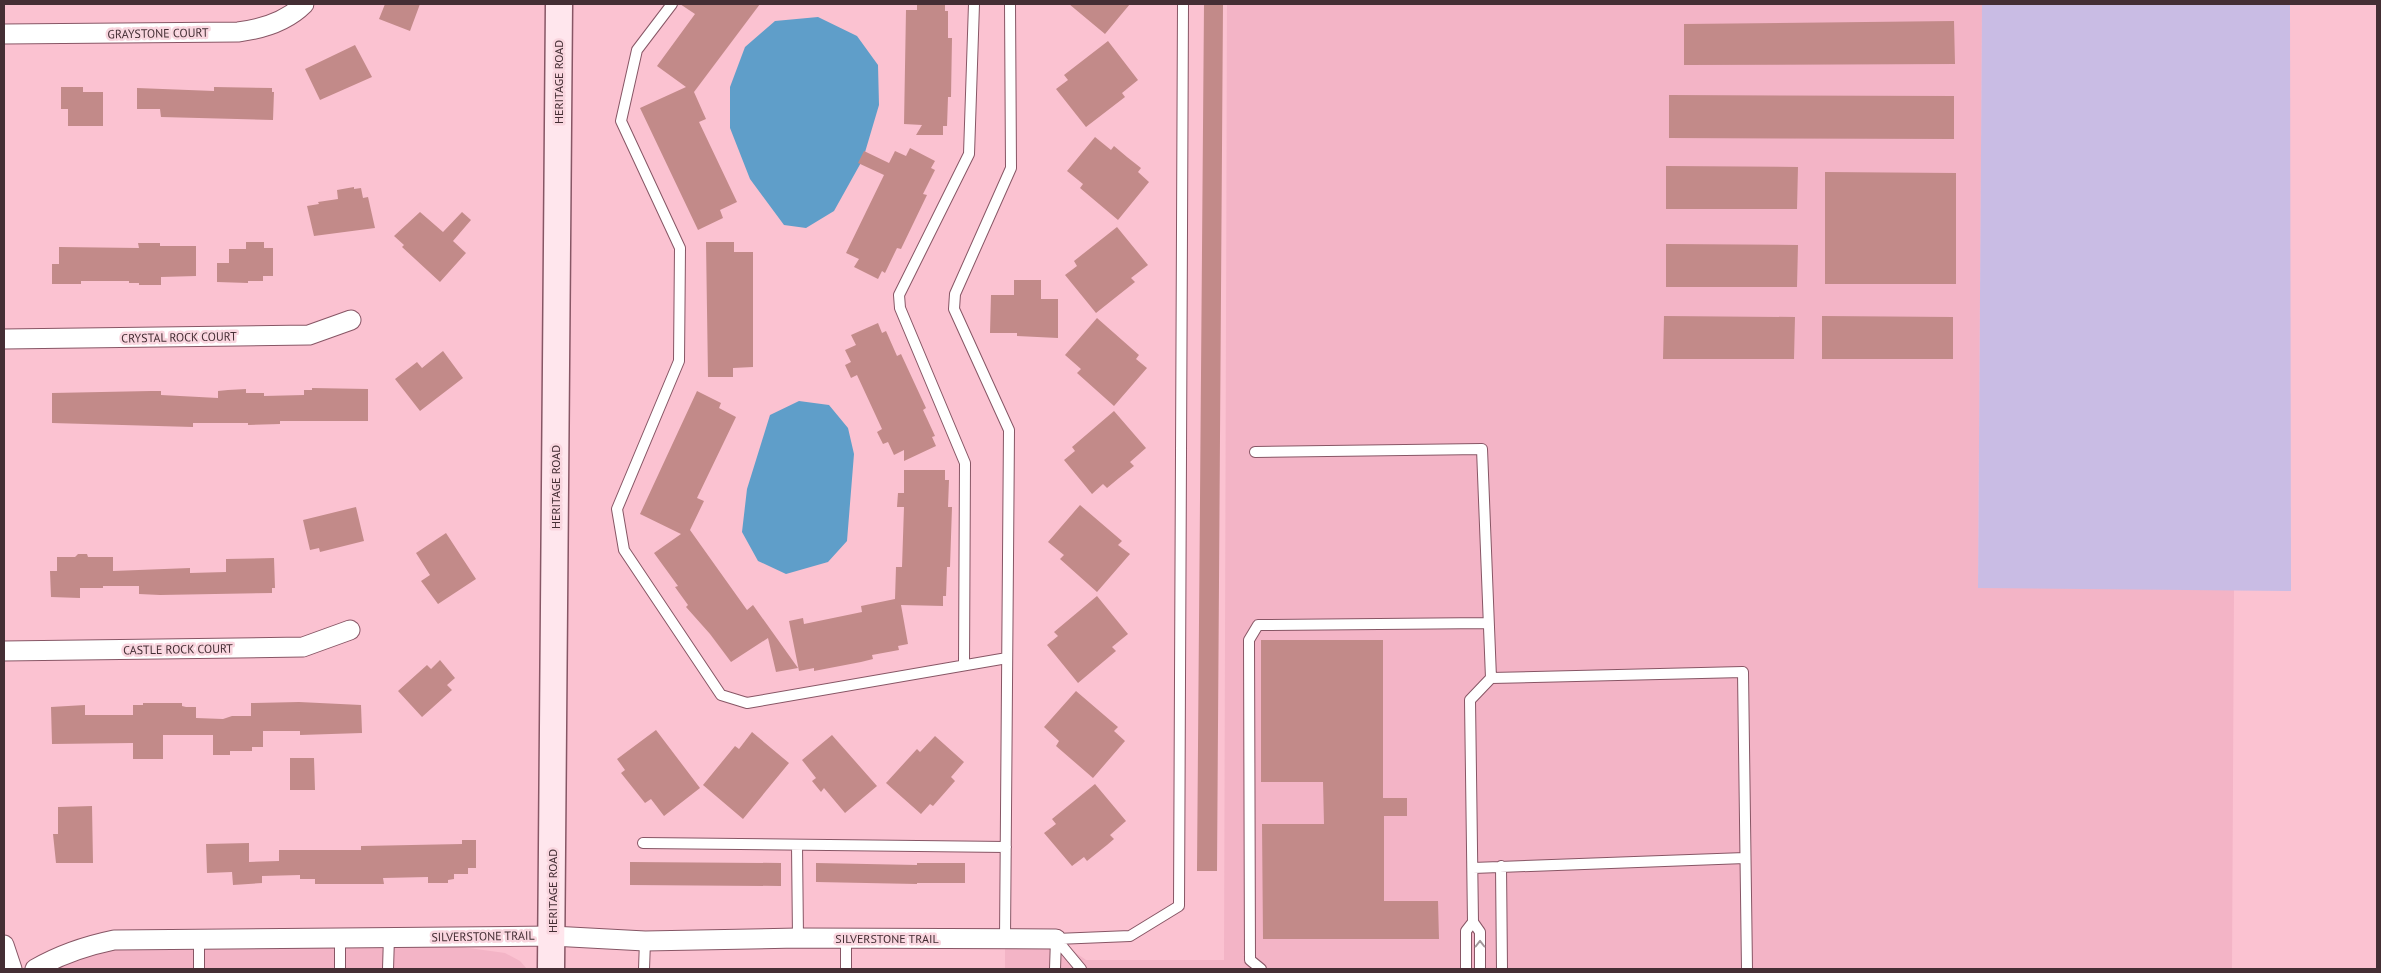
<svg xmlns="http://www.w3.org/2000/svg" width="2381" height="973" viewBox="0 0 2381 973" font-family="'PT Sans',sans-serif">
<rect width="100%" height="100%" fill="#fbc2d1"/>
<path fill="#f3b4c6" d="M1227,4H1982L1978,587L2234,590L2232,969H1005V939H1056L1086,960H1224Z
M389,937L505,953L520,961L527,969H35L86,945Z"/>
<path fill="#c9bce4" d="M1982,4H2290L2291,591L1978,588Z"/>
<path fill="#5f9ec9" d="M818,17L857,36L878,65L879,105L863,159L834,211L806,228L784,225L750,179L730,128V87L745,47L775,21Z
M799,401L829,405L848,428L854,454L847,541L828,562L786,574L758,561L742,532L747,489L770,415Z"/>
<path fill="#c28a89" d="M385,4H420L410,31L379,19Z
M680,4H760L694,92L706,119L699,122L737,202L720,210L723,218L698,230L640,108L686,87L657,66L695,14Z
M917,4H945V11H948V38H952L951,97H948L947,126H943V135H916L922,125L904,124L906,10H917Z
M1069,4H1130L1105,34Z
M1204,4H1223L1217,871H1197Z
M1954,21L1955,64L1684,65V24Z
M1108,41L1138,80L1122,93L1125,97L1086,127L1056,89L1068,80L1064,75Z
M355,45L372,77L320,100L305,69Z
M61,87H83V92H103V126H68V109H61Z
M214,87L272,88V92H274L273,120L161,117L160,109H137V88L214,91Z
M1669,95L1954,96V139L1669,138Z
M1095,137L1111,150L1114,146L1127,157L1141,168L1138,172L1149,182L1118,220L1080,188L1083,184L1067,171Z
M910,148L935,161L931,168L935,170L923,194L927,195L901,249L897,248L885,273L882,271L878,279L854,267L859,259L846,253L884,175L858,163L864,151L889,163L895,151L906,156Z
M1666,166L1798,167L1797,209H1666Z
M1825,172L1956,173V284H1825Z
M354,187V189L361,188L363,198L368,197L375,228L314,236L307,206L319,204L318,202L338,199L337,190Z
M420,212L443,232L462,212L471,220L453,241L466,253L440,282L402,247L404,245L394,236Z
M1117,227L1148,265L1131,278L1135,282L1096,313L1065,275L1077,266L1074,261Z
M246,242H264V248H273V276H263V281H248V283L217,282V263H229V249H246Z
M706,242H734V252H753V367L733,368V377H708Z
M138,243H160V246H196V276L161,277V285H139V283H129V281H81V284H52V264H59V247L139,248Z
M1666,244L1798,245L1797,287H1666Z
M1014,280H1041V299H1058V338L1017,336V333H990L991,295H1014Z
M1664,316L1795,317L1794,359H1663Z
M1822,316L1953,317V359H1822Z
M1097,318L1139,355L1136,359L1147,368L1114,406L1077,373L1081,369L1065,355Z
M878,323L882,333L886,331L897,356L901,354L926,408L923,410L935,436L932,437L936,446L904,461V450L894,455L888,442L883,444L877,432L882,429L857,375L851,378L845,365L851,362L845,350L856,345L851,335Z
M443,351L463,378L420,411L395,379L417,362L422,368Z
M312,388L368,389V421H280V424L248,425V423H193V427L52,423V393L151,391H161V395L218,398V391L228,390L246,389V393H264V396L304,395V390H312Z
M697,391L721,403L719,408L736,417L697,498L704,501L690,530L747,610L753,605L798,668L776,672L768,638L731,662L710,634L686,607L688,605L675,587L678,586L654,553L681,534L640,514Z
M1114,411L1146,448L1130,462L1134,466L1119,478L1107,488L1103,484L1092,494L1064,460L1075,451L1072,447Z
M904,470H945V480H949L948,507H952L950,567H947L946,596H943V606L901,605L908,644L898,646L899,650L872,655L873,659L861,662L814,671V668L799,671L789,621L803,618L804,624L862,612L861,606L895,599L896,567H902L904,507H897L898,493H904Z
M1080,505L1122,541L1118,545L1130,554L1097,592L1060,559L1064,555L1048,542Z
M356,507L364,541L320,552L319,548L310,550L303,520Z
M446,533L476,579L438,604L421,581L430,575L416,553Z
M78,554H87L88,557H113V571L190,568V573L226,572V559L274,558L275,588H272V593L160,595L139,594V586H103V588H80V598L51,597L50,571H57V557H75Z
M1097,596L1128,634L1112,647L1116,651L1078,683L1047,645L1058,636L1054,632Z
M1261,640H1383V798H1407V816H1384V901H1438L1439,939H1263L1262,824H1324L1323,782H1261Z
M440,660L455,678L447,685L452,690L422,717L398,691L427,665L431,669Z
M1076,691L1118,727L1114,731L1125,741L1093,778L1056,746L1059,741L1044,727Z
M299,702L361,705L362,733L300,735V731H263V747H252V751H230V755H213V735H163V759H133V743L52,744L51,707L85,705V715H133V705H143V703H182V706L186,707H196V718L223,719L232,716H251V703Z
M656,730L700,788L664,816L651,799L645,803L621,773L625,770L617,759Z
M752,732L789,763L743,819L703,785L735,746L739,749Z
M832,735L877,786L845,813L824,788L821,792L812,781L816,778L802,760Z
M935,736L964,762L951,777L955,781L933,806L930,804L921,814L886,783L917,749L920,752Z
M290,758H314L315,790H290Z
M1095,784L1126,821L1110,835L1114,839L1107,845L1087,861L1084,857L1072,866L1044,833L1056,824L1052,819Z
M92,806L93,863H56L53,834H58V807Z
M462,840H476V868H468V874H454V879L448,880V883H428V877L383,878L384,884H315V879H300V875L262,876V883L233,885L232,872L207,873L206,844L249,843V862L279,861V850H361V846L462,844Z
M630,862L781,863V886L630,885Z
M816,863L917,865V863H965V883H917V884L816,882Z"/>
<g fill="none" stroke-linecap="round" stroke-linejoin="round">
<g stroke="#875665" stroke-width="12">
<path id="service" d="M672,4L637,50L621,121L680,248L679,361L617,509L624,550L721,695L747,703L1007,658
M1255,452L1482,449L1491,678
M964,665L965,463L900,308L899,295L969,154L974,4
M643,843L1006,847
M797,845L798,938
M1501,866L1502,969
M1473,868L1745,858
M1473,922L1480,932V969
M846,938V969
M1005,939L1009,430L954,309L955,294L1011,168L1010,4
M1056,939L1130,936L1179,906L1183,4
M1056,939L1081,969
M199,969V939
M340,969V938
M388,969L389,937
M644,969L645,941
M1055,969L1056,939
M1261,969L1250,960L1249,640L1258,625L1488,623
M1466,969V931L1473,922L1470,700L1491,678L1743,672L1747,969"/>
</g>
<g stroke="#875665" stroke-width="21">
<path id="minor" d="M4,34L238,32C262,29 286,22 304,4
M4,339L309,335L351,320
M4,651L303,647L350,630
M4,945L12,969
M35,969C61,954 85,946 114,940L552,936L645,941L798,938L1056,939"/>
</g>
<g stroke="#875665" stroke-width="29">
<path id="secondary" d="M551,969L559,4"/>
</g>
<use href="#service" stroke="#fff" stroke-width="10"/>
<use href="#minor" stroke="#fff" stroke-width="19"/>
<use href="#secondary" stroke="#ffe6ed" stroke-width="26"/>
</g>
<defs><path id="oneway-chevron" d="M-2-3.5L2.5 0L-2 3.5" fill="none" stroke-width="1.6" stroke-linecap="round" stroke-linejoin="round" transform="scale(1.25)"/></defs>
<use stroke="#a2969a" href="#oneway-chevron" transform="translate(1480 944) rotate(-90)"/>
<g text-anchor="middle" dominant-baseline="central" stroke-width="5" stroke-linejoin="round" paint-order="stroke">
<g font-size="12" fill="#442e34" stroke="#f9d6df">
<text transform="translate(158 33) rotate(-1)">GRAYSTONE COURT</text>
<text transform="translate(558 82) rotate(-90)">HERITAGE ROAD</text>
<text transform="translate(179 337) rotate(-1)">CRYSTAL ROCK COURT</text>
<text transform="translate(555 487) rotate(-90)">HERITAGE ROAD</text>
<text transform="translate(178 649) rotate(-1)">CASTLE ROCK COURT</text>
<text transform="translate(552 891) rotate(-90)">HERITAGE ROAD</text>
<text transform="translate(483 936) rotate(-1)">SILVERSTONE TRAIL</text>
<text x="887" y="938">SILVERSTONE TRAIL</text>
</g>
</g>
<rect width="2381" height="973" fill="none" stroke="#442e34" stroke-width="10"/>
</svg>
